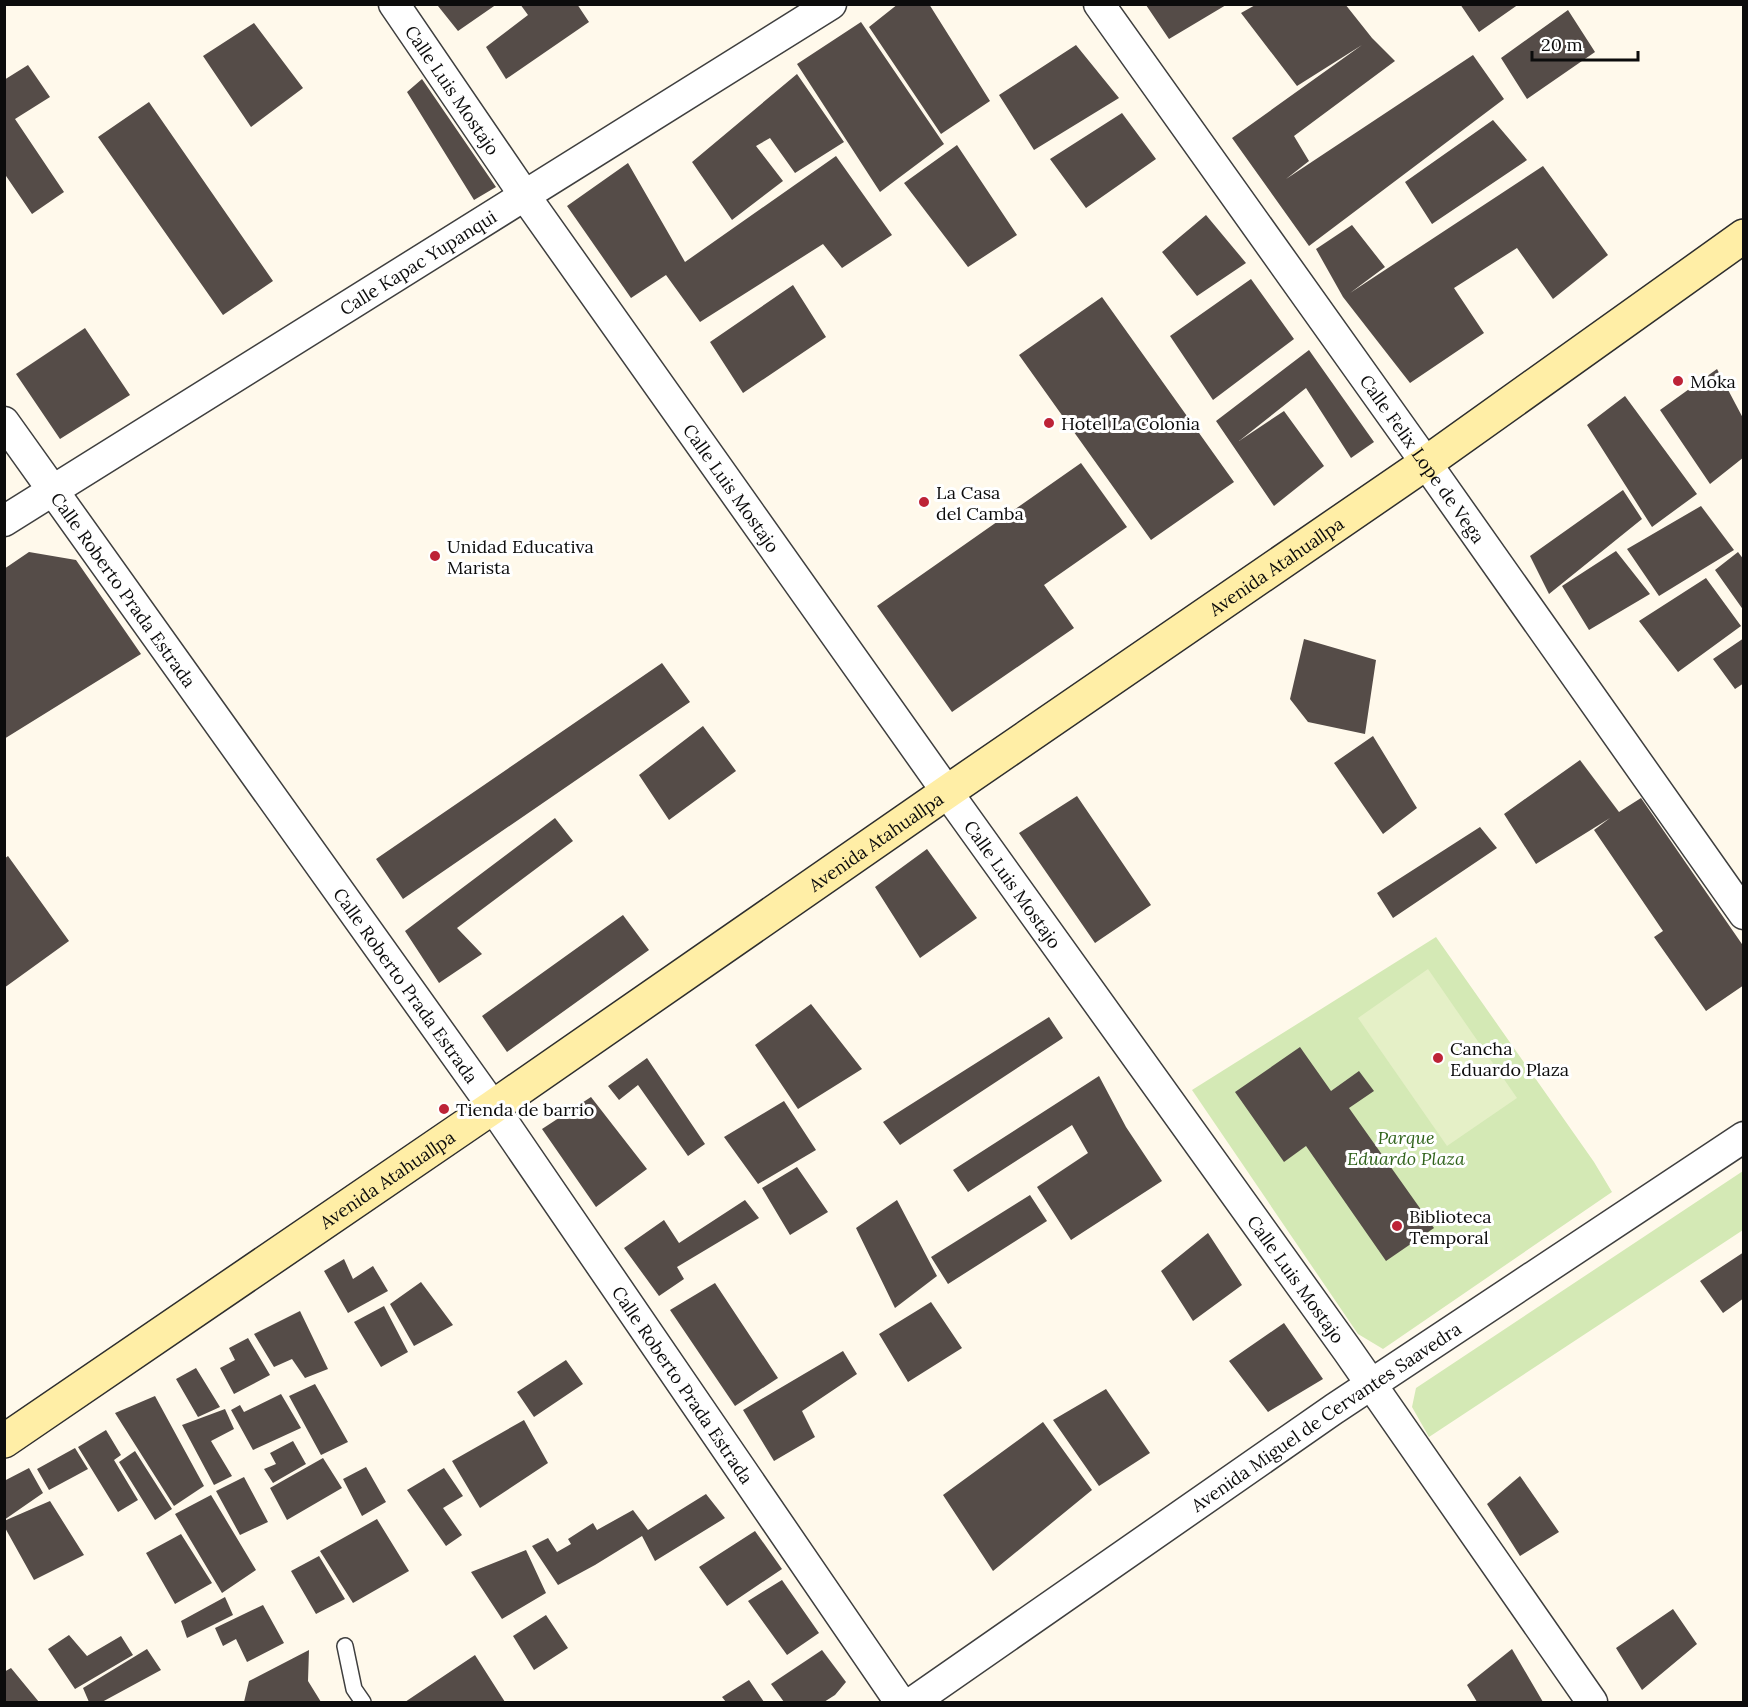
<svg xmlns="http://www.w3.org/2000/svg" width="1748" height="1707" viewBox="0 0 1748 1707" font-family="Lora,serif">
<rect width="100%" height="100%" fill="#fff9eb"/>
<path fill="#d4e9b5" d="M1436,937L1594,1162L1612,1192L1383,1349L1358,1334L1192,1090Z
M1743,1171V1230L1429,1437L1412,1407L1416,1388Z"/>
<path fill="#e5f0c7" d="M1428,969L1517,1098L1447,1146L1358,1018Z"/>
<path fill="#554c48" d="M440,4H497L458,31L438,6Z
M520,4H577L589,22L506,79L486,47L528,15Z
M898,4H929L990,101L941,134L869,27Z
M1257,4H1345L1372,38L1395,61L1294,136L1309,161L1286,179L1473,55L1504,99L1309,246L1232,138L1362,45L1297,86L1241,13Z
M1460,4H1519L1479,32Z
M1146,5H1226L1169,39Z
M1568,10L1595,52L1527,99L1501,58Z
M861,22L944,144L880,192L797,64Z
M254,23L303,88L251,127L203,56Z
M1076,45L1119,98L1034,150L999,95Z
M28,65L50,97L15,119L64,192L32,214L4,173V80Z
M797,74L844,142L795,173L770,138L756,146L783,181L732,220L692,162Z
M422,79L496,187L474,200L407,92Z
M149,102L273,281L223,315L98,137Z
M1122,113L1156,159L1086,208L1050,159Z
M1493,120L1527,160L1432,224L1405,182Z
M957,145L1017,235L968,267L904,183Z
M836,156L892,235L842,268L823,244L700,322L666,275L631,298L567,206L628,163L685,262Z
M1543,166L1608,255L1553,299L1517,248L1454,288L1484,333L1410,383L1343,297L1316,249L1352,225L1385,267L1350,293Z
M1206,215L1246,263L1197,296L1162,252Z
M1251,279L1294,339L1213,400L1170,336Z
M793,285L826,337L743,393L710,342Z
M1102,297L1234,482L1151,540L1019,355Z
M85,328L130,395L60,439L16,374Z
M1309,350L1374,442L1351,458L1306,388L1239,441L1284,411L1324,466L1274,506L1216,421Z
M1717,369L1744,420V457L1710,484L1660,410Z
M1625,396L1697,494L1652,527L1587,425Z
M1081,463L1127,527L1044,585L1074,628L952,712L877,606Z
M1623,490L1642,519L1549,594L1530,556Z
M1701,506L1734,550L1659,596L1627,549Z
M1616,551L1650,594L1589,630L1562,586Z
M29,552L76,560L141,654L4,739V569Z
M1738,552L1744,560V611L1715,570Z
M1706,578L1741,626L1678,672L1639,621Z
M1744,638V683L1735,689L1713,659Z
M1304,639L1376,660L1365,734L1308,722L1290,699Z
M662,663L690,702L403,899L376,859Z
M703,726L736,771L669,820L639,775Z
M1373,736L1417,808L1383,834L1334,763Z
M1580,760L1619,812L1641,798L1744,947V985L1706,1011L1654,937L1663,931L1594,830L1610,818L1536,864L1504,814Z
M1077,796L1151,905L1095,943L1019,833Z
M555,818L573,841L457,928L482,954L439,983L405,931Z
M1480,827L1497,848L1393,918L1377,893Z
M927,849L977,918L920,958L875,887Z
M8,856L69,941L4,988V859Z
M623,915L649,950L507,1052L482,1016Z
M811,1004L862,1069L798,1109L755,1045Z
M1049,1017L1063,1038L900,1145L883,1122Z
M1300,1047L1331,1091L1359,1071L1374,1091L1349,1108L1434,1228L1386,1261L1306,1146L1284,1162L1235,1092Z
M647,1058L705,1144L688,1156L638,1085L619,1100L608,1086Z
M1099,1076L1126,1127L1162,1181L1071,1240L1037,1187L1088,1153L1072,1125L968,1192L953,1170Z
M591,1097L647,1169L596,1207L542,1129Z
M784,1101L816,1150L758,1184L724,1137Z
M797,1167L828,1212L790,1235L762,1188Z
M1030,1195L1047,1221L948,1284L931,1257Z
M745,1200L759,1218L677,1267L684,1279L659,1296L624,1248L664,1220L679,1243Z
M897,1200L937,1276L895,1308L856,1228Z
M1208,1233L1242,1285L1193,1321L1161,1271Z
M1744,1252V1298L1723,1313L1700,1281Z
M344,1259L353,1279L373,1266L388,1291L348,1313L324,1271Z
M421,1282L453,1325L414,1346L390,1304Z
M715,1283L778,1378L735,1406L670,1310Z
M931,1302L962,1348L908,1382L879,1334Z
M384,1306L408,1352L381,1367L354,1322Z
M300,1311L328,1369L305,1378L292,1359L274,1367L254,1334Z
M1284,1323L1323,1379L1268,1412L1229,1361Z
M248,1338L270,1375L234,1394L220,1368L235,1360L229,1348Z
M843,1351L857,1374L802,1411L815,1437L774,1461L743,1410Z
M566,1360L583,1384L534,1417L517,1392Z
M196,1368L220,1407L198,1417L176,1379Z
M315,1384L348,1442L321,1455L289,1396Z
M1106,1389L1150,1453L1099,1486L1053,1420Z
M281,1394L301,1428L253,1450L231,1410L240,1405L244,1412Z
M155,1396L204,1486L174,1506L115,1413Z
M225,1409L234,1429L211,1441L232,1476L214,1485L182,1425Z
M524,1420L548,1463L480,1508L452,1461Z
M1043,1422L1092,1490L993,1571L943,1495Z
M106,1430L121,1455L114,1460L138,1500L118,1512L78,1447Z
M293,1441L306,1464L273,1483L264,1469L276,1464L270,1453Z
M75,1448L88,1469L49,1490L37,1469Z
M135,1451L172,1509L155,1520L119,1462Z
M323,1458L342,1488L287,1520L270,1488Z
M366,1467L386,1502L362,1516L343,1479Z
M29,1468L43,1493L4,1520V1481Z
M444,1468L463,1496L443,1508L462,1535L446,1546L407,1490Z
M1520,1476L1559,1532L1520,1556L1487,1504Z
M244,1477L268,1522L240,1535L216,1491Z
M706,1494L725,1518L655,1561L642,1536L595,1565L558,1585L532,1546L548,1538L557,1552L571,1544L568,1539L593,1523L597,1530L633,1510L648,1530Z
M211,1495L256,1570L222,1593L175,1514Z
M50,1501L84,1555L34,1580L4,1526V1521Z
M377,1519L409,1571L353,1603L320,1551Z
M755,1531L782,1569L727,1606L699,1567Z
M181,1534L212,1583L175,1604L146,1553Z
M526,1550L546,1593L502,1619L471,1572Z
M319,1556L345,1599L316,1614L291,1571Z
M782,1580L819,1633L787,1655L748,1601Z
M225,1597L233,1615L187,1638L181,1621Z
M263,1605L284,1643L247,1662L236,1639L223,1646L215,1628Z
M1673,1609L1697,1644L1642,1690L1616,1648Z
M546,1615L568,1648L534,1670L513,1636Z
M69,1635L87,1656L121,1636L133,1655L75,1689L48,1649Z
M147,1649L161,1670L102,1702H89L83,1688Z
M1512,1649L1543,1702H1477L1467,1685Z
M309,1650L308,1681L321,1702H244L249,1681Z
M822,1650L846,1682L835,1695L824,1702H784L771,1684Z
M475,1655L505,1702H405Z
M11,1668L39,1702H4V1672Z
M749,1680L764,1702H726L722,1697Z"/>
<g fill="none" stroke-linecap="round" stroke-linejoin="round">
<g stroke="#3f3f3f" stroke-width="18">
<path id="lane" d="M345,1646L354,1689L363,1702"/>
</g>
<g stroke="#3f3f3f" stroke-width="33">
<g id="street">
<path id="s1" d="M394,4L525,196L947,792L1348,1351L1592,1702"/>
<path id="s2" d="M1099,4L1426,463L1744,914"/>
<path id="s3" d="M4,422L493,1107L900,1702"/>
<path id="s4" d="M4,521L831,4"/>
<path id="s5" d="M913,1702L1334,1409L1744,1137"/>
</g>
</g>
<g stroke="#2e2e2e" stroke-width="36">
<g id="secondary">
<path id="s6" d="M4,1441L493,1107L947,792L1426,463L1744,236"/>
</g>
</g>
<use href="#lane" stroke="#fff" stroke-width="15"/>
<use href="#street" stroke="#fff" stroke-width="30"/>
<use href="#secondary" stroke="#ffeea6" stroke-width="33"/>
</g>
<g fill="#bd2337" stroke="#fff" stroke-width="2">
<circle cx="1678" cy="381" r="6"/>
<circle cx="1049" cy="423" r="6"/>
<circle cx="924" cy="502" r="6"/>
<circle cx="435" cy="556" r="6"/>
<circle cx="1438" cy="1058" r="6"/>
<circle cx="444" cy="1109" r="6"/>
<circle cx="1397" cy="1226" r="6"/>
</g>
<g text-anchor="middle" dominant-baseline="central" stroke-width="6" stroke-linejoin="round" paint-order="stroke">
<g font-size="18" fill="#0c0c0c" stroke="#fff">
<text stroke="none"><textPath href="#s1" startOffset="104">Calle Luis Mostajo</textPath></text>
<text stroke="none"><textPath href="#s4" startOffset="488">Calle Kapac Yupanqui</textPath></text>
<text stroke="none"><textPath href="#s2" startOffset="558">Calle Felix Lope de Vega</textPath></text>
<text stroke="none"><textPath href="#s1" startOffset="590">Calle Luis Mostajo</textPath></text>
<text stroke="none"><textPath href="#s6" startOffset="1544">Avenida Atahuallpa</textPath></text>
<text stroke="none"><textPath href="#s3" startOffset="206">Calle Roberto Prada Estrada</textPath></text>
<text stroke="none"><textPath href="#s6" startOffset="1058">Avenida Atahuallpa</textPath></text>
<text stroke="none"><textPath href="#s1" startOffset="1076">Calle Luis Mostajo</textPath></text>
<text stroke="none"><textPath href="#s3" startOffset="692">Calle Roberto Prada Estrada</textPath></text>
<text stroke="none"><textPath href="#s6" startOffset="464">Avenida Atahuallpa</textPath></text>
<text stroke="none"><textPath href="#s1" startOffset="1562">Calle Luis Mostajo</textPath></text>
<text stroke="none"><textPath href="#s3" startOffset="1178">Calle Roberto Prada Estrada</textPath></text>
<text stroke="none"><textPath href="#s5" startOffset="502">Avenida Miguel de Cervantes Saavedra</textPath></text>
</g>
<g font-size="18" fill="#0c0c0c" stroke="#fff" text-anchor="start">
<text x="1690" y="381">Moka</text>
<text x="1061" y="423">Hotel La Colonia</text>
<text x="936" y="492">La Casa<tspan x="936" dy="21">del Camba</tspan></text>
<text x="447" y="546">Unidad Educativa<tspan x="447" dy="21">Marista</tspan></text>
<text x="1450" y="1048">Cancha<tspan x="1450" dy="21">Eduardo Plaza</tspan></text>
<text x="456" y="1109">Tienda de barrio</text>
<text x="1409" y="1216">Biblioteca<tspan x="1409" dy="21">Temporal</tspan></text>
</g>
<g font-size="18" font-style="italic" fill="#31641c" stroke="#fff">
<text x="1406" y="1137">Parque<tspan x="1406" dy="21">Eduardo Plaza</tspan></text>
</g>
</g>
<rect width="1748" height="1707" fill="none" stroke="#0c0c0c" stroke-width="12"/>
<path d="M1532 51v9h106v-9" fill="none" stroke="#0c0c0c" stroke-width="3"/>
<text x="1541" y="51" font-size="18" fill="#0c0c0c" stroke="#ffffff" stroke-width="4.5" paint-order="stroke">20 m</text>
</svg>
